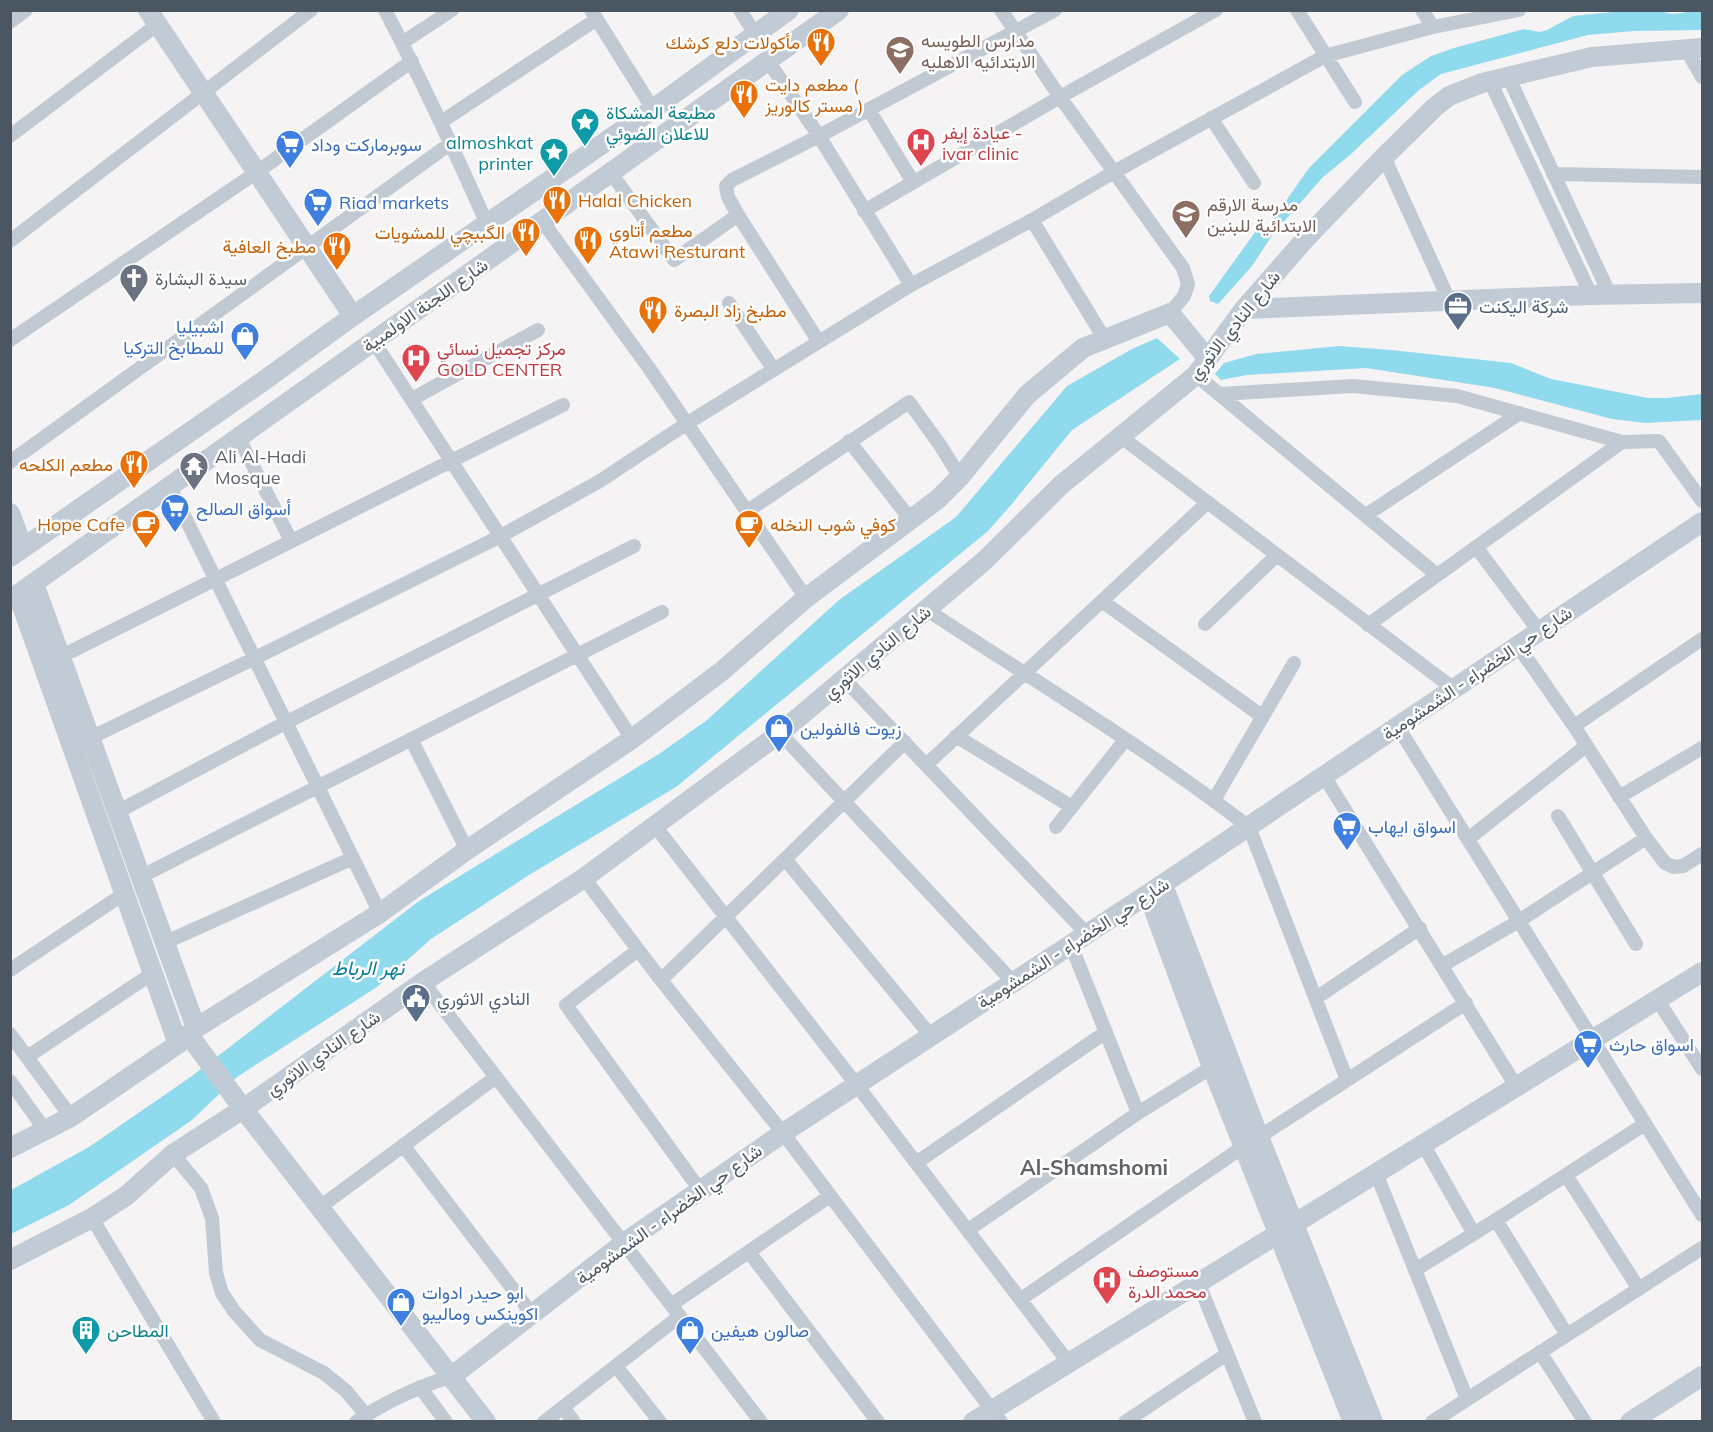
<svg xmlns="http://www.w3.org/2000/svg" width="1713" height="1432" viewBox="0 0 1713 1432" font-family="Mulish,Vazirmatn,sans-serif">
<rect width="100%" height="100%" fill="#f5f3f3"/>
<path fill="#90daee" d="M1623,11H1659L1672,14L1683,13L1688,11H1702V30L1634,31L1588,35L1441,74L1419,90L1350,155L1323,177L1273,234L1252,266L1218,304L1210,301L1209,296L1256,231L1269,225L1309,168L1402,75L1431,56L1454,48L1524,29L1540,32L1547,30L1573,16Z
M1157,338L1180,359L1072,430L1011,505L988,531L676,787L529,875L431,939L377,987L237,1077L192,1120L69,1205L11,1234V1190L89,1147L192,1076L419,901L659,754L707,720L839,600L956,517L1067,386L1132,349Z
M1339,346L1391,350L1511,363L1551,379L1648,398H1667L1702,394V420L1645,423L1612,419L1495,388L1366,368L1247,375L1221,380L1215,374L1224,363L1256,354Z"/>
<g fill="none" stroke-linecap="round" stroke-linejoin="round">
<path stroke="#c1cad2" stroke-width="14" d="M385,10C422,81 455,152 487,224
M591,10L653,109
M740,10L755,34
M1001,10L1060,97L1183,268L1188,284L1184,296L1170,313
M1297,10L1355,102
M1422,10L1433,27
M10,22L26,10
M402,43L452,10
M1686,49L1702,77
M768,61L819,136L911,285
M1508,76L1610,295
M1490,81L1591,295
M869,110L913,182
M1211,118L1254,183
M441,122L597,19
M10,136L158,24
M1384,157L1449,300
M611,173L674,260L738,215
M1553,174L1702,177
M864,211L1060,97L1216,10
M1032,220L1104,338
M543,222L649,368L806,598
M10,241L311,10
M729,303L774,370
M10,340L257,172L412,61
M374,342L632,739
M819,342L738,215L728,197L726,186L732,180L819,136L1055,10
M1196,375L1437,575
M1220,394L1353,386L1457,396L1622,442L1659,441L1702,501
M412,399L538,330
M1120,436L1454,689
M239,438L291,541
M849,441L911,520
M10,462L451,143
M170,487L380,913
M746,512L909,402L940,445L960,477
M1366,515L1520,413
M1476,547L1539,631
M1102,601L1263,717
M927,610C1035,681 1146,748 1249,827L1347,1080
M1205,624L1277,555
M1368,625L1622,442
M1518,646L1574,726L1646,838L1665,863L1674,867L1683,866L1702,854
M60,657L563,405
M845,680L1087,934
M1574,726L1702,639
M1398,727L1702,1215
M780,733L1013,982
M956,736L1072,807
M90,738L255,658L501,536L600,481L686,424L911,285L1032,220L1114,172L1325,56L1433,27L1519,10
M411,739L467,850
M926,765L1207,503
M1324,776L1516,1086
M1619,797L1702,748
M1214,800L1294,663
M117,812L287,722L634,546
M1558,816L1636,944
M655,826L856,1084L1068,1362
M1056,827L1125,740
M1468,839L1586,746
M785,859L931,1036
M140,877L662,612
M584,878L661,980L783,1133L1001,1422
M164,943L353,858
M1071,945L1138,1113
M638,950L566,1005L700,1190
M1443,965L1519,921L1646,838
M10,970L125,893
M661,980L905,742
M423,982L761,1422
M1316,998L1420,928
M1657,999L1702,1069
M10,1034L71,1117
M27,1057L153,973
M10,1081L45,1130
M1259,1137L1466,1003
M1423,1144L1474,1234
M403,1145L532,1314
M173,1154L201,1188L212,1218L216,1273L222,1293L234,1311L260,1340L324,1373L346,1391L366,1415
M916,1163L1106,1032
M1376,1173L1467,1399
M1566,1175L1639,1289
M320,1207L496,1077
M92,1218L214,1422
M1496,1220L1567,1335
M968,1230L1138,1113L1212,1067
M749,1252L878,1422
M1415,1270L1496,1220L1645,1124
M1198,1282L1255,1422
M1021,1299L1243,1147
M671,1305L830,1196
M1540,1352L1585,1422
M616,1366L660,1422
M420,1387L446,1422
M563,1407L574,1422
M356,1422C386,1401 418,1387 452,1376
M544,1422L680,1316
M1125,1422L1227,1354
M1432,1422L1702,1248"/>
<path stroke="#c1cbd6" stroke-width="20" d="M148,10L353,316
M1244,309L1591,295L1702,293
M10,513L23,548
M10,557L262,382L353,316L653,109L789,10
M34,584L196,1028
M18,595L178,1044
M10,600L839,10
M1163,885L1259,1137L1373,1422
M1148,894L1212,1067L1353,1422
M189,1035L241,1106L486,1422
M10,1148L71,1117L178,1044L196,1028L380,913L467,850L632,739L722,671L806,598L938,499L960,477L1027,395L1083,348L1170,313L1208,359
M10,1260L92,1218L126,1196L173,1154L243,1109L423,982L584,878L780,733L984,561L1061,485L1196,375L1244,309L1308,236L1384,157L1435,107L1449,96L1482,83L1592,57L1702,48
M452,1376L624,1243L783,1133L1148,894L1702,522
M973,1422L1702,972
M1630,1422L1702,1376"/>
</g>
<defs>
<g id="restaurant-pin" transform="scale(1.5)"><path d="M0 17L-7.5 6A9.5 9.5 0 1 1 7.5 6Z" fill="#e8710a" stroke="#fff"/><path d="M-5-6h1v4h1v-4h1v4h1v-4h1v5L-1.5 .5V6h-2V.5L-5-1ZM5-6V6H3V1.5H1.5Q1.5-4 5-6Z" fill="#fff"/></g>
<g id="school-pin" transform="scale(1.5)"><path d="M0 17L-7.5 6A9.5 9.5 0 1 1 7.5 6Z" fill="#8d6e63" stroke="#fff"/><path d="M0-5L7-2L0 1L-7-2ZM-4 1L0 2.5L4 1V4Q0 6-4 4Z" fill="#fff"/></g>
<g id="sight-pin" transform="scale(1.5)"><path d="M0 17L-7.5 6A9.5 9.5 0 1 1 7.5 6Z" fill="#0f9aa8" stroke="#fff"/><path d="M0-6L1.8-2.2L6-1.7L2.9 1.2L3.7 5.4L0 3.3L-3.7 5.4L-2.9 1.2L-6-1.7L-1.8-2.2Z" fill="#fff"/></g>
<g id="hospital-pin" transform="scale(1.5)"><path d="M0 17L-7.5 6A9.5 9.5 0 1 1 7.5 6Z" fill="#e0444e" stroke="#fff"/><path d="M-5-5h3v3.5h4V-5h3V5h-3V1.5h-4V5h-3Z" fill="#fff"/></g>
<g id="supermarket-pin" transform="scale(1.5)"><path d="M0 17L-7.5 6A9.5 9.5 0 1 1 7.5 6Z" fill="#3f7fe0" stroke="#fff"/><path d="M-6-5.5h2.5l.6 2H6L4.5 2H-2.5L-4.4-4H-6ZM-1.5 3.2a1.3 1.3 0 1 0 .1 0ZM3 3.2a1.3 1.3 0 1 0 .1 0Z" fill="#fff"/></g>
<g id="church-pin" transform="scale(1.5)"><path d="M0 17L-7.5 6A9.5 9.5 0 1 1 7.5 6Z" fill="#6b7280" stroke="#fff"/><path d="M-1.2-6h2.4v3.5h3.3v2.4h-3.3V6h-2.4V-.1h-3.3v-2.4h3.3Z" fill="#fff"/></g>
<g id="office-pin" transform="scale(1.5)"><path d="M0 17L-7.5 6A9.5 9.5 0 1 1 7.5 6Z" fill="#5c6f8a" stroke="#fff"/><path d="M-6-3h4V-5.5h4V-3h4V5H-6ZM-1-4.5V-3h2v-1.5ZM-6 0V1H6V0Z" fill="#fff"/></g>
<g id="shop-pin" transform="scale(1.5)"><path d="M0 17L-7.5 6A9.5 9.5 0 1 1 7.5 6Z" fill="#3f7fe0" stroke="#fff"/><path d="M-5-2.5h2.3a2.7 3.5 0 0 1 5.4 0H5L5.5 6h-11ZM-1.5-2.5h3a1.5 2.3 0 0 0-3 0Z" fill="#fff"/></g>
<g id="temple-pin" transform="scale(1.5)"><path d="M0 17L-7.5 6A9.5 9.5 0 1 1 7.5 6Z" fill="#6b7280" stroke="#fff"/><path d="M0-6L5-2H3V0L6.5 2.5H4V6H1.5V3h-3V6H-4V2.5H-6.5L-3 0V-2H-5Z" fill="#fff"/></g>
<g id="cafe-pin" transform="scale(1.5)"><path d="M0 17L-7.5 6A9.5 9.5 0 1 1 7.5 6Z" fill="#e8710a" stroke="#fff"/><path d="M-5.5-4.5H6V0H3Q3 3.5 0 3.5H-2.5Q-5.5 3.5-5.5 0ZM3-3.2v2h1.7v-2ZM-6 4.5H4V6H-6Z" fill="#fff"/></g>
<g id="civic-pin" transform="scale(1.5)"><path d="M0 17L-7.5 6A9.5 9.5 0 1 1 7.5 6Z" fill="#5c6f8a" stroke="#fff"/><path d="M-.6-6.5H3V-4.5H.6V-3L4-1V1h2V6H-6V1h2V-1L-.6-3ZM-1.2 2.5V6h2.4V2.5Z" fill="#fff"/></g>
<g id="building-pin" transform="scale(1.5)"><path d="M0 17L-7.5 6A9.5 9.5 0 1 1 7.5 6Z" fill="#0f9aa8" stroke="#fff"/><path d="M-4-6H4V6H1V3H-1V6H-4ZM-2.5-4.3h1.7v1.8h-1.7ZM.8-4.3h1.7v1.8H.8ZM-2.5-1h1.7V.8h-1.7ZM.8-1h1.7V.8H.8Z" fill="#fff"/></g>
</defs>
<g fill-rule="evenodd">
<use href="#restaurant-pin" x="821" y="42"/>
<use href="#school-pin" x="900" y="50"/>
<use href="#restaurant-pin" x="744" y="94"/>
<use href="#sight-pin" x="585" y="122"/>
<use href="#hospital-pin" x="921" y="142"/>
<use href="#supermarket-pin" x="290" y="144"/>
<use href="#sight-pin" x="554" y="152"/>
<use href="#restaurant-pin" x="557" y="200"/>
<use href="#supermarket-pin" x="318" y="202"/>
<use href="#school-pin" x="1186" y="214"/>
<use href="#restaurant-pin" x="526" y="232"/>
<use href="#restaurant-pin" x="588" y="240"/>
<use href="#restaurant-pin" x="337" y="246"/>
<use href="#church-pin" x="134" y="278"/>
<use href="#office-pin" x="1458" y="306"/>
<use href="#restaurant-pin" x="653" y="310"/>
<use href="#shop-pin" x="245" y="336"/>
<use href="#hospital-pin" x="416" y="358"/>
<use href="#restaurant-pin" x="134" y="464"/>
<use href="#temple-pin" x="194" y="466"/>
<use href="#supermarket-pin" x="175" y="508"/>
<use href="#cafe-pin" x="146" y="524"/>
<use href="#cafe-pin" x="749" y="524"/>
<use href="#shop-pin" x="779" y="728"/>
<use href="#supermarket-pin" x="1347" y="826"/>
<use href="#civic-pin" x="416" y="998"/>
<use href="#supermarket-pin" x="1588" y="1044"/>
<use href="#hospital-pin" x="1107" y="1280"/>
<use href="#shop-pin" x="401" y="1302"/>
<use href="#building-pin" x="86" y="1330"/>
<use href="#shop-pin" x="690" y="1330"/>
</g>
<g text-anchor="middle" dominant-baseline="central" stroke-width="5" stroke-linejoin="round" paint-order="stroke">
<g font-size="18" fill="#785e54" stroke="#fff" text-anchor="start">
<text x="921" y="40">مدارس الطويسه<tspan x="921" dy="21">الابتدائيه الاهليه</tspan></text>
<text x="1207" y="204">مدرسة الارقم<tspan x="1207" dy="21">الابتدائية للبنين</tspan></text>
</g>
<g font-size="18" fill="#c56008" stroke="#fff" text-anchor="end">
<text x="800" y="42">مأكولات دلع كرشك</text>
<text x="765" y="84" text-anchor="start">مطعم دايت (<tspan x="765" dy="21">مستر كالوريز )</tspan></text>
<text x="578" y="200" text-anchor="start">Halal Chicken</text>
<text x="609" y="230" text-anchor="start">مطعم أتاوي<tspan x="609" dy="21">Atawi Resturant</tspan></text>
<text x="505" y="232">الگببچي للمشويات</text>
<text x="316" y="246">مطبخ العافية</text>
<text x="674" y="310" text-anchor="start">مطبخ زاد البصرة</text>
<text x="113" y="464">مطعم الكلحه</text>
<text x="125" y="524">Hope Cafe</text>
<text x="770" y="524" text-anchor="start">كوفي شوب النخله</text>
</g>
<g font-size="18" fill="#0d838f" stroke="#fff" text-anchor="start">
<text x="606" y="112">مطبعة المشكاة<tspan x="606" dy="21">للاعلان الضوئي</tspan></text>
<text x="533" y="142" text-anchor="end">almoshkat<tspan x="533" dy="21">printer</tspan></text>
<text x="107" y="1330">المطاحن</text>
</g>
<g font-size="18" fill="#be3a42" stroke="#fff" text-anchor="start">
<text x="942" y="132">عيادة إيفر -<tspan x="942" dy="21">ivar clinic</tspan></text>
<text x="437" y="348">مركز تجميل نسائي<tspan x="437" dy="21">GOLD CENTER</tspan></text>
<text x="1128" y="1270">مستوصف<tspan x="1128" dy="21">محمد الدرة</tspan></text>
</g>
<g font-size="18" fill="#366cbe" stroke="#fff" text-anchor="start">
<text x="311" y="144">سوبرماركت وداد</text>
<text x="339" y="202">Riad markets</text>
<text x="224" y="326" text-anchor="end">اشبيليا<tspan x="224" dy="21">للمطابخ التركيا</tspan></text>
<text x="196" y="508">أسواق الصالح</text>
<text x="800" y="728">زيوت فالفولين</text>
<text x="1368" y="826">اسواق ايهاب</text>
<text x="1609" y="1044">اسواق حارث</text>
<text x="422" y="1292">ابو حيدر ادوات<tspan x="422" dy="21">اكوينكس وماليبو</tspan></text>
<text x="711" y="1330">صالون هيفين</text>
</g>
<g font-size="18" fill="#5b616d" stroke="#fff" text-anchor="start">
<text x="155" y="278">سيدة البشارة</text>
<text x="215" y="456">Ali Al-Hadi<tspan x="215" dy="21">Mosque</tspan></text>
</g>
<g font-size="18" fill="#4a5661" stroke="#fff">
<text transform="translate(425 305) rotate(-35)">شارع اللجنة الاولمبية</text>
<text transform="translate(1234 325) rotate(-51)">شارع النادي الاثوري</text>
<text transform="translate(877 652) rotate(-40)">شارع النادي الاثوري</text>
<text transform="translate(1477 673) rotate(-34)">شارع حي الخضراء - الشمشومية</text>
<text transform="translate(1073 943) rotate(-33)">شارع حي الخضراء - الشمشومية</text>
<text transform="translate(323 1053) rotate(-35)">شارع النادي الاثوري</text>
<text transform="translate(669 1214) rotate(-36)">شارع حي الخضراء - الشمشومية</text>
</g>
<g font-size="18" fill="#4e5e75" stroke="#fff" text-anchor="start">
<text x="1479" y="306">شركة اليكنت</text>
<text x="437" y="998">النادي الاثوري</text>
</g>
<g font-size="20" font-style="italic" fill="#0c7c9b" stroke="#fff">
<text x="368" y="967">نهر الرباط</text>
</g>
<g font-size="21" font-weight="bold" fill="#5f6368" stroke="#fff">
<text x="1094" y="1167">Al-Shamshomi</text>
</g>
</g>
<rect width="1713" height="1432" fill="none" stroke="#4a5661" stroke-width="24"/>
</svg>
